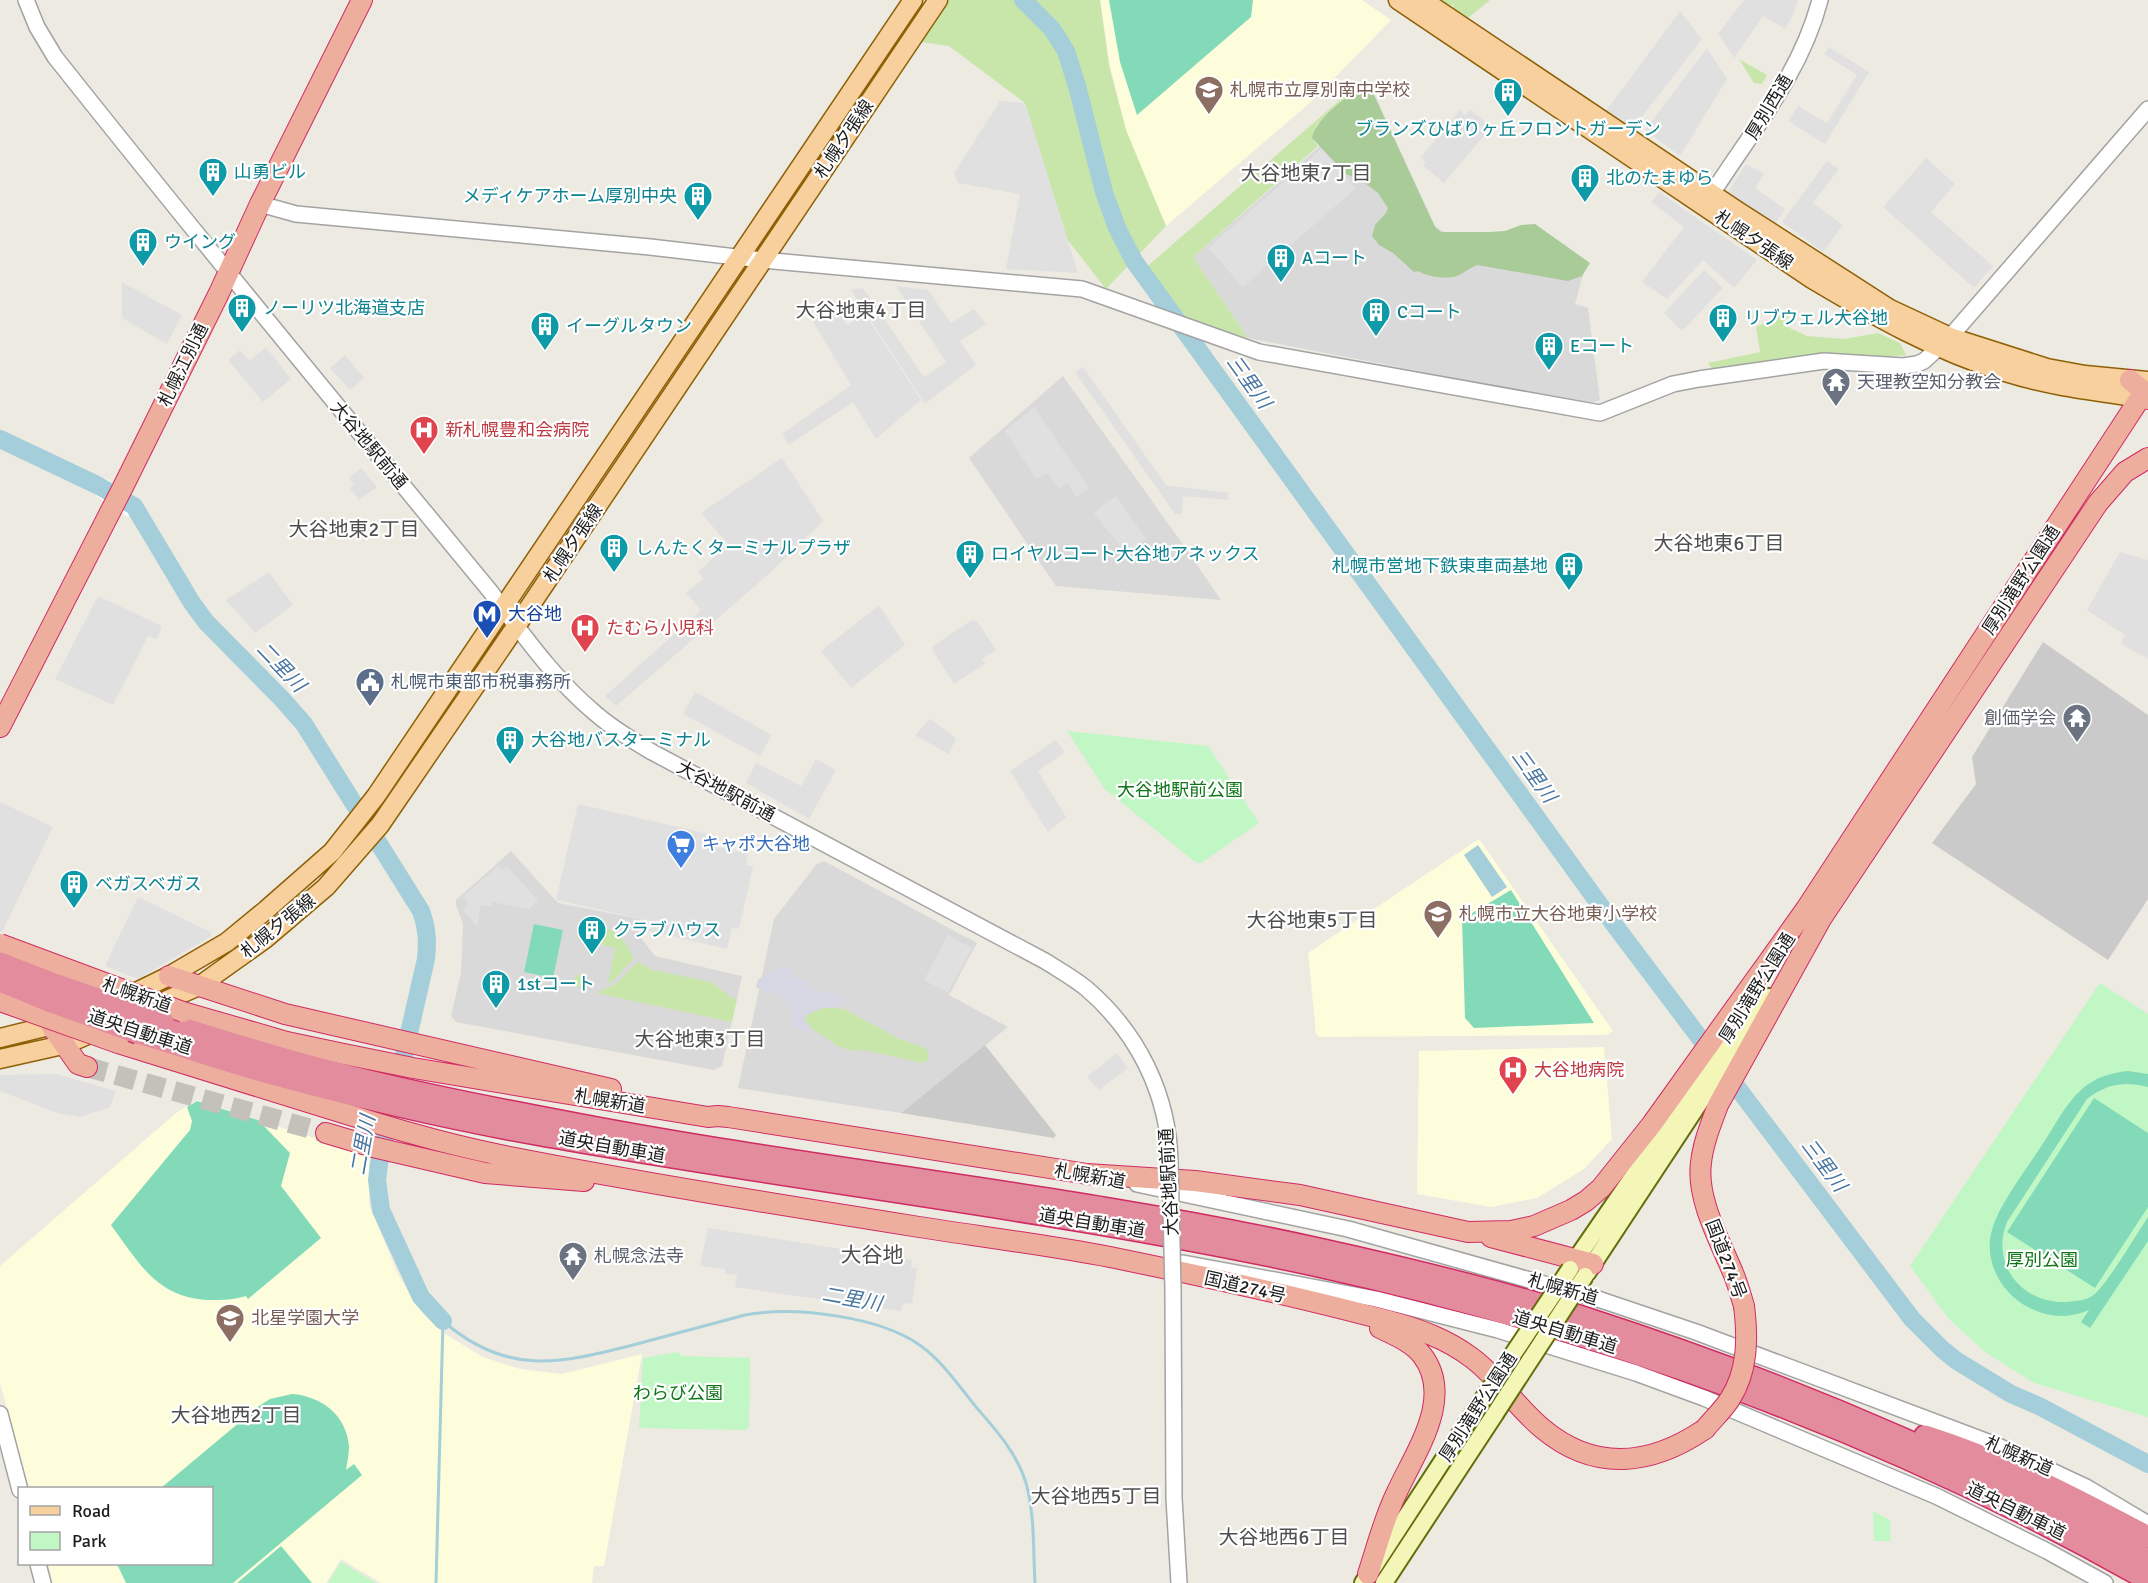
<svg xmlns="http://www.w3.org/2000/svg" width="2148" height="1583" viewBox="0 0 2148 1583" font-family="Signika,'Noto Sans JP',sans-serif">
<rect width="100%" height="100%" fill="#edeae2"/>
<path fill="#dad9d9" d="M1370,85L1435,226L1442,231L1584,271L1575,304L1588,308L1600,400L1592,403L1486,384L1248,338L1193,257L1320,146Z
M1063,376L1179,539L1221,600L1056,586L969,458Z
M511,851L558,903L641,919L638,934L655,956L742,976L722,1066L714,1070L456,1022L451,1016L461,973L463,924L456,905V900Z
M824,861L977,943L949,995L1008,1027L901,1113L738,1088L774,919L816,865Z"/>
<path fill="#fdfddb" d="M1100,0H1362L1391,20L1311,102L1166,226L1140,172L1126,130L1110,66Z
M1479,839L1613,1031L1606,1035L1320,1037L1316,1034L1308,953Z
M1604,1047L1612,1139L1584,1169L1537,1198L1491,1207L1417,1194L1419,1051Z
M197,1100L369,1156V1204L397,1272L412,1299L423,1314L445,1334L483,1357L520,1369L562,1374L642,1354L604,1566H594L592,1583H381L341,1559L326,1583H53L48,1564H212V1488H29L0,1383V1266L176,1113Z"/>
<path fill="#cacaca" d="M2043,642L2148,715V899L2108,960L1932,843L1976,784L1972,757Z
M985,1045L1056,1135L1054,1138L901,1113Z"/>
<path fill="#c8e6aa" d="M946,0H1022L1034,4L1036,0H1100L1109,66L1126,130L1166,226L1106,289L1067,239L1025,103L949,46L921,42Z
M1440,0H1490L1468,18L1453,8L1454,4L1449,7Z
M1739,59L1767,75L1762,84L1754,83Z
M1361,82H1368L1334,108L1316,126L1314,141L1318,146L1193,257L1248,338L1179,317L1144,269Z
M1785,313L1788,317L1783,325L1807,336L1844,339L1878,333L1900,343L1906,355L1884,357L1836,354L1802,356L1713,370L1708,363L1760,352L1756,327Z
M604,927C619,931 627,945 634,958L614,980L608,983L615,948L577,939L586,932Z
M638,962L653,970L711,982L732,998L737,999L732,1022L596,993L617,983Z
M582,973L587,975L585,987L582,990L573,983L576,976Z
M828,1007L847,1010L897,1038L926,1048L929,1055L927,1060L923,1063L868,1051L849,1050L838,1046L811,1028L805,1020L806,1016L813,1011Z"/>
<path fill="#a8cb98" d="M1368,82L1435,227L1441,232H1489L1505,231L1521,225L1535,224L1590,263L1582,276L1568,281L1477,265C1470,268 1465,272 1459,275C1448,280 1428,277 1418,271L1414,272L1393,253L1379,245L1372,236L1375,225L1386,213L1388,208L1378,193L1361,180L1346,174L1312,138C1317,116 1350,95 1368,82Z"/>
<path fill="#c0f7c4" d="M1067,731L1208,746L1259,823L1201,863L1195,862L1105,789Z
M2100,983L2148,1014V1417L2034,1383L1985,1352L1949,1319L1910,1266Z
M679,1352L681,1356L750,1358L749,1427L745,1430L639,1428L643,1358Z
M1873,1511L1890,1520L1891,1541H1874Z
M341,1562L376,1583H328Z"/>
<path fill="#83dab8" d="M1109,0H1253L1251,17L1137,115L1120,62Z
M1511,890L1594,1023L1474,1028L1465,1018L1462,919Z
M534,924L563,930L553,978L524,972Z
M2128,1071L2148,1074V1087C2124,1081 2107,1084 2087,1099L2007,1222C1990,1264 2022,1304 2066,1302C2076,1301 2084,1301 2092,1296C2106,1287 2137,1233 2148,1217V1241L2090,1328L2081,1322L2089,1310C2067,1319 2048,1318 2028,1307C2004,1295 1987,1267 1990,1240C1991,1230 1996,1218 2000,1210C2012,1188 2027,1168 2040,1148C2053,1129 2065,1104 2082,1089C2096,1077 2110,1073 2128,1071Z
M2094,1098L2148,1133V1207L2095,1288L2007,1232Z
M197,1101L258,1120L290,1153L281,1186L321,1238L248,1299L246,1296C233,1300 223,1300 209,1300C157,1298 139,1263 111,1225L190,1130L192,1121L187,1107Z
M292,1394C321,1396 347,1415 349,1447C349,1454 347,1463 346,1470L354,1464L362,1475L233,1583H126L117,1564H212V1488H161L259,1406L270,1399Z
M281,1546L312,1583H237Z"/>
<path fill="#e0e0e0" d="M1744,0H1798L1793,15L1785,29L1763,16L1734,58L1718,34Z
M1680,11L1702,39L1634,127L1606,111Z
M1829,47L1869,72L1825,144L1788,121L1798,106L1827,123L1857,75L1824,54Z
M1707,48L1727,79L1680,156L1645,130Z
M1000,101L1025,103L1078,273L1006,269L1020,194L958,183L954,173Z
M1470,109L1491,127L1444,183L1423,166L1426,162L1421,157L1460,110L1465,115Z
M1321,149L1356,188L1243,287L1208,248Z
M1926,158L1955,184L1931,212L1993,266L1974,288L1883,207Z
M1827,161L1839,169L1813,203L1843,225L1823,252L1782,222Z
M1746,164L1764,174L1755,188L1785,209L1771,230L1725,197Z
M1659,192L1757,260L1734,288L1703,260L1667,299L1642,282L1684,227L1651,202Z
M1704,270L1723,288L1682,331L1664,313Z
M122,282L182,315L167,344L122,318Z
M896,286L928,290L951,323L974,309L986,324L960,341L976,365L925,404L851,290L863,288L924,377L946,362Z
M832,302L847,325L865,314L921,400L876,439L853,402L789,445L782,434L851,385L810,317Z
M266,347L291,379L263,402L228,360L240,350L250,361Z
M345,355L364,378L350,390L330,368Z
M1083,367L1166,485L1229,493L1228,500L1183,496L1182,514H1175L1075,372Z
M1034,407L1089,488L1076,497L1068,483L1058,489L1048,473L1036,479L1005,431Z
M782,458L823,521L770,573L616,706L605,696L701,610L686,593L703,579L698,572L728,544L701,513Z
M361,468L377,487L359,500L350,488L354,485L349,478Z
M1116,496L1146,539L1132,548L1121,547L1094,514L1098,509Z
M2120,552L2148,560V659L2121,644L2125,635L2087,610Z
M269,572L293,605L255,633L226,600Z
M98,596L162,626L157,639L148,636L113,705L55,679Z
M879,605L905,645L851,688L821,651Z
M972,620L977,621L996,650L982,659L985,664L954,684L932,649L933,646Z
M695,692L772,735L760,756L683,714Z
M930,719L956,738L949,754L915,735Z
M1056,740L1065,752L1038,771L1066,817L1048,832L1010,771Z
M816,759L836,770L809,819L746,783L756,763L801,786Z
M0,802L53,827L2,932L0,931Z
M578,804L713,835L712,846L748,854L746,865L753,867L739,929L732,928L727,949L649,931L651,921L556,900Z
M498,866L502,870L507,866L538,901L529,909L492,902L491,906L481,905L477,926L463,910L469,903L463,896Z
M138,897L211,932V936L138,979L105,966Z
M948,935L972,948L948,993L924,980Z
M1117,1053L1128,1068L1099,1090L1087,1077Z
M56,1074L116,1091L110,1107L80,1117L57,1113L0,1091V1075Z
M708,1228L912,1260L911,1267L917,1268L912,1304L903,1303L901,1311L735,1287L737,1275L725,1274V1269L700,1266Z"/>
<path fill="#d7d7e3" d="M788,965L793,978L798,977L799,980L806,978L810,990L814,989L816,994L827,990L834,995L848,997L839,1007L821,1008L807,1015L805,1020L811,1028L806,1035L788,1021L794,1019L788,1001L783,1003L780,993L774,996L772,990L763,993L762,988H756L758,979L768,976L767,972Z"/>
<path fill="#a4ced9" d="M1478,845L1507,887L1492,897L1464,855Z"/>
<path fill="#fff" d="M104,478L138,498L128,517L96,496Z"/>
<g fill="none" stroke-linecap="round" stroke-linejoin="round">
<path stroke="#a4ced9" stroke-width="3" d="M443,1321C506,1376 559,1364 633,1345C670,1335 707,1325 745,1315C794,1306 880,1316 921,1346C943,1362 959,1386 976,1407C996,1430 1017,1453 1026,1483C1035,1515 1033,1550 1035,1583
M436,1583L443,1321"/>
<path stroke="#a4ced9" stroke-width="18" d="M1023,0L1052,29L1066,51L1077,86L1104,192L1117,228L1134,261L1613,923L1912,1319L1942,1349L1957,1361L2011,1394L2039,1406L2148,1464
M0,439L97,485L134,506L192,603L206,622L282,699L304,724L421,911C427,928 428,941 426,959L379,1164L377,1180L381,1210L421,1297L443,1321"/>
<path stroke="#c3c1ba" stroke-width="20" stroke-dasharray="20 10" stroke-linecap="butt" d="M87,1067L326,1133"/>
<g stroke="#a3a3a3" stroke-width="18">
<path id="tertiary" d="M26,0L37,27L55,57C198,237 344,414 490,591C522,633 554,679 595,713C612,728 632,740 652,752L1045,961C1059,970 1074,978 1087,989C1138,1033 1169,1095 1170,1163
M1706,203C1747,137 1800,77 1820,0
M260,204L296,214L650,247L762,260L1082,289L1259,352L1600,413L1673,384L1699,379L1824,361L1903,366L1917,364L1924,361L1950,337L2148,109
M1137,1184L1348,1229L1601,1300L1696,1332L1996,1445L2086,1487L2148,1524
M1183,1263L1376,1299L1498,1330L1636,1373L1704,1398L1936,1496L2047,1551L2105,1583
M1173,1290L1174,1498L1179,1583
M0,1414L20,1490
M38,1564L43,1583"/>
</g>
<g stroke="#636d09" stroke-width="20">
<path id="secondary" d="M1570,1268L1696,1085L1749,1003
M1587,1273L1769,997
M1363,1583L1479,1405
M1384,1583L1495,1414"/>
</g>
<g stroke="#8e6006" stroke-width="21">
<path id="primary" d="M1398,0L1812,279C1874,316 1936,351 2005,372C2049,386 2095,391 2140,398L2148,397
M1423,0L1736,210L1890,309L1950,337L2047,368L2085,375L2148,381
M124,998L169,976L227,942L266,910L332,852L376,796L913,0
M151,1007L199,986L265,939L326,887L380,825L530,606L938,0
M0,1038L65,1022
M0,1059L67,1044L99,1030"/>
</g>
<g stroke="#d02b64" stroke-width="22">
<path id="trunk" d="M2130,380L2140,388L2148,399
M0,727L124,485L219,293L260,204L362,0
M169,976L285,1014L611,1089
M183,1012L287,1042L339,1053L413,1068L708,1117L718,1116L728,1117L1087,1174L1195,1181L1300,1195L1468,1232L1511,1231L1534,1226L1571,1210L1586,1201L1601,1188L1652,1124L1806,909L2127,418L2140,398L2148,391
M52,1027L78,1064L87,1067
M118,1043C183,1063 247,1083 311,1103C375,1123 439,1143 505,1156C643,1183 781,1205 919,1227C983,1237 1047,1245 1110,1257C1203,1276 1297,1296 1389,1321C1419,1329 1447,1339 1472,1358C1499,1378 1517,1408 1543,1429C1596,1473 1652,1465 1705,1429
M326,1133L373,1147L485,1173L584,1181
M1491,1237L1593,1264
M1744,1306C1741,1296 1738,1285 1734,1275C1721,1243 1696,1199 1701,1163C1703,1143 1711,1124 1718,1105L1821,919L2098,503L2125,472L2148,458
M1368,1574C1377,1547 1384,1518 1397,1492C1415,1452 1455,1398 1422,1355C1412,1342 1394,1335 1380,1328"/>
</g>
<g stroke="#d02b64" stroke-width="24">
<path id="motorway" d="M163,1022C219,1040 275,1057 332,1072C413,1093 495,1109 576,1124C821,1171 1070,1194 1314,1248C1405,1268 1497,1290 1585,1318C1780,1381 1969,1461 2148,1560
M138,1033C182,1046 225,1061 269,1073C357,1097 447,1118 536,1134C795,1181 1057,1209 1314,1265C1605,1329 1889,1433 2148,1580
M1925,1436C2004,1461 2075,1498 2148,1537"/>
</g>
<use href="#tertiary" stroke="#fff" stroke-width="15"/>
<use href="#secondary" stroke="#f3f6b7" stroke-width="16"/>
<use href="#primary" stroke="#f8d09d" stroke-width="18"/>
<use href="#trunk" stroke="#edae9d" stroke-width="20"/>
<use href="#motorway" stroke="#e28c9d" stroke-width="21"/>
<g stroke="#a3a3a3" stroke-width="18" stroke-linecap="butt">
<path id="tertiary-bridge" d="M1170,1163L1173,1290"/>
</g>
<g stroke="#636d09" stroke-width="20" stroke-linecap="butt">
<path id="secondary-bridge" d="M1479,1405L1570,1269
M1495,1414L1585,1276"/>
</g>
<g stroke="#d02b64" stroke-width="22" stroke-linecap="butt">
<path id="trunk-bridge" d="M0,944L183,1012
M0,1001L118,1043
M1705,1429C1713,1419 1723,1410 1730,1399C1748,1371 1748,1338 1744,1306"/>
</g>
<g stroke="#d02b64" stroke-width="24" stroke-linecap="butt">
<path id="motorway-bridge" d="M0,963L54,984L163,1022
M0,981L49,1001L138,1033"/>
</g>
<use href="#tertiary-bridge" stroke="#fff" stroke-width="15"/>
<use href="#secondary-bridge" stroke="#f3f6b7" stroke-width="16"/>
<use href="#trunk-bridge" stroke="#edae9d" stroke-width="20"/>
<use href="#motorway-bridge" stroke="#e28c9d" stroke-width="21"/>
</g>
<defs>
<g id="school-pin" transform="scale(1.5)"><path d="M0 17L-7.5 6A9.5 9.5 0 1 1 7.5 6Z" fill="#8d6e63" stroke="#fff"/><path d="M0-5L7-2L0 1L-7-2ZM-4 1L0 2.5L4 1V4Q0 6-4 4Z" fill="#fff"/></g>
<g id="building-pin" transform="scale(1.5)"><path d="M0 17L-7.5 6A9.5 9.5 0 1 1 7.5 6Z" fill="#0f9aa8" stroke="#fff"/><path d="M-4-6H4V6H1V3H-1V6H-4ZM-2.5-4.3h1.7v1.8h-1.7ZM.8-4.3h1.7v1.8H.8ZM-2.5-1h1.7V.8h-1.7ZM.8-1h1.7V.8H.8Z" fill="#fff"/></g>
<g id="temple-pin" transform="scale(1.5)"><path d="M0 17L-7.5 6A9.5 9.5 0 1 1 7.5 6Z" fill="#6b7280" stroke="#fff"/><path d="M0-6L5-2H3V0L6.5 2.5H4V6H1.5V3h-3V6H-4V2.5H-6.5L-3 0V-2H-5Z" fill="#fff"/></g>
<g id="hospital-pin" transform="scale(1.5)"><path d="M0 17L-7.5 6A9.5 9.5 0 1 1 7.5 6Z" fill="#e0444e" stroke="#fff"/><path d="M-5-5h3v3.5h4V-5h3V5h-3V1.5h-4V5h-3Z" fill="#fff"/></g>
<g id="metro-pin" transform="scale(1.5)"><path d="M0 17L-7.5 6A9.5 9.5 0 1 1 7.5 6Z" fill="#1a4fb4" stroke="#fff"/><path d="M-5.5 5V-5H-3L0 0L3-5H5.5V5H3V-.5L0 4L-3-.5V5Z" fill="#fff"/></g>
<g id="civic-pin" transform="scale(1.5)"><path d="M0 17L-7.5 6A9.5 9.5 0 1 1 7.5 6Z" fill="#5c6f8a" stroke="#fff"/><path d="M-.6-6.5H3V-4.5H.6V-3L4-1V1h2V6H-6V1h2V-1L-.6-3ZM-1.2 2.5V6h2.4V2.5Z" fill="#fff"/></g>
<g id="supermarket-pin" transform="scale(1.5)"><path d="M0 17L-7.5 6A9.5 9.5 0 1 1 7.5 6Z" fill="#3f7fe0" stroke="#fff"/><path d="M-6-5.5h2.5l.6 2H6L4.5 2H-2.5L-4.4-4H-6ZM-1.5 3.2a1.3 1.3 0 1 0 .1 0ZM3 3.2a1.3 1.3 0 1 0 .1 0Z" fill="#fff"/></g>
<g id="university-pin" transform="scale(1.5)"><path d="M0 17L-7.5 6A9.5 9.5 0 1 1 7.5 6Z" fill="#8d6e63" stroke="#fff"/><path d="M0-5L7-2L0 1L-7-2ZM-4 1L0 2.5L4 1V4Q0 6-4 4Z" fill="#fff"/></g>
</defs>
<g fill-rule="evenodd">
<use href="#school-pin" x="1209" y="90"/>
<use href="#building-pin" x="1508" y="92"/>
<use href="#building-pin" x="213" y="172"/>
<use href="#building-pin" x="1585" y="178"/>
<use href="#building-pin" x="698" y="196"/>
<use href="#building-pin" x="143" y="242"/>
<use href="#building-pin" x="1281" y="258"/>
<use href="#building-pin" x="242" y="308"/>
<use href="#building-pin" x="1376" y="312"/>
<use href="#building-pin" x="1723" y="318"/>
<use href="#building-pin" x="545" y="326"/>
<use href="#building-pin" x="1549" y="346"/>
<use href="#temple-pin" x="1836" y="382"/>
<use href="#hospital-pin" x="424" y="430"/>
<use href="#building-pin" x="614" y="548"/>
<use href="#building-pin" x="970" y="554"/>
<use href="#building-pin" x="1569" y="566"/>
<use href="#metro-pin" x="487" y="614"/>
<use href="#hospital-pin" x="585" y="628"/>
<use href="#civic-pin" x="370" y="682"/>
<use href="#temple-pin" x="2077" y="718"/>
<use href="#building-pin" x="510" y="740"/>
<use href="#supermarket-pin" x="681" y="844"/>
<use href="#building-pin" x="74" y="884"/>
<use href="#school-pin" x="1438" y="914"/>
<use href="#building-pin" x="592" y="930"/>
<use href="#building-pin" x="496" y="984"/>
<use href="#hospital-pin" x="1513" y="1070"/>
<use href="#temple-pin" x="573" y="1256"/>
<use href="#university-pin" x="230" y="1318"/>
</g>
<g text-anchor="middle" dominant-baseline="central" stroke-width="4.5" stroke-linejoin="round" paint-order="stroke">
<g font-size="18" fill="#785e54" stroke="#fff" text-anchor="start">
<text x="1230" y="90">札幌市立厚別南中学校</text>
<text x="1459" y="914">札幌市立大谷地東小学校</text>
<text x="251" y="1318">北星学園大学</text>
</g>
<g font-size="18" fill="#1c1c1c" stroke="#fff">
<text transform="translate(1769 107) rotate(-59)">厚別西通</text>
<text transform="translate(844 139) rotate(-56)">札幌夕張線</text>
<text transform="translate(1754 240) rotate(34)">札幌夕張線</text>
<text transform="translate(183 365) rotate(-64)">札幌江別通</text>
<text transform="translate(369 445) rotate(50)">大谷地駅前通</text>
<text transform="translate(573 543) rotate(-56)">札幌夕張線</text>
<text transform="translate(2021 580) rotate(-57)">厚別滝野公園通</text>
<text transform="translate(726 791) rotate(28)">大谷地駅前通</text>
<text transform="translate(278 926) rotate(-39)">札幌夕張線</text>
<text transform="translate(1757 988) rotate(-58)">厚別滝野公園通</text>
<text transform="translate(137 995) rotate(19)">札幌新道</text>
<text transform="translate(140 1032) rotate(18)">道央自動車道</text>
<text transform="translate(610 1101) rotate(9)">札幌新道</text>
<text transform="translate(612 1147) rotate(10)">道央自動車道</text>
<text transform="translate(1090 1176) rotate(10)">札幌新道</text>
<text transform="translate(1169 1182) rotate(-93)">大谷地駅前通</text>
<text transform="translate(1092 1223) rotate(9)">道央自動車道</text>
<text transform="translate(1726 1259) rotate(69)">国道274号</text>
<text transform="translate(1245 1287) rotate(13)">国道274号</text>
<text transform="translate(1563 1289) rotate(16)">札幌新道</text>
<text transform="translate(1565 1332) rotate(17)">道央自動車道</text>
<text transform="translate(1478 1407) rotate(-57)">厚別滝野公園通</text>
<text transform="translate(2019 1456) rotate(24)">札幌新道</text>
<text transform="translate(2016 1511) rotate(26)">道央自動車道</text>
</g>
<g font-size="18" fill="#0d838f" stroke="#fff" text-anchor="start">
<text x="1508" y="129" text-anchor="middle">ブランズひばりヶ丘フロントガーデン</text>
<text x="234" y="172">山勇ビル</text>
<text x="1606" y="178">北のたまゆら</text>
<text x="677" y="196" text-anchor="end">メディケアホーム厚別中央</text>
<text x="164" y="242">ウイング</text>
<text x="1302" y="258">Aコート</text>
<text x="263" y="308">ノーリツ北海道支店</text>
<text x="1397" y="312">Cコート</text>
<text x="1744" y="318">リブウェル大谷地</text>
<text x="566" y="326">イーグルタウン</text>
<text x="1570" y="346">Eコート</text>
<text x="635" y="548">しんたくターミナルプラザ</text>
<text x="991" y="554">ロイヤルコート大谷地アネックス</text>
<text x="1548" y="566" text-anchor="end">札幌市営地下鉄東車両基地</text>
<text x="531" y="740">大谷地バスターミナル</text>
<text x="95" y="884">ベガスベガス</text>
<text x="613" y="930">クラブハウス</text>
<text x="517" y="984">1stコート</text>
</g>
<g font-size="18" fill="#5b616d" stroke="#fff" text-anchor="start">
<text x="1857" y="382">天理教空知分教会</text>
<text x="2056" y="718" text-anchor="end">創価学会</text>
<text x="594" y="1256">札幌念法寺</text>
</g>
<g font-size="18" fill="#be3a42" stroke="#fff" text-anchor="start">
<text x="445" y="430">新札幌豊和会病院</text>
<text x="606" y="628">たむら小児科</text>
<text x="1534" y="1070">大谷地病院</text>
</g>
<g font-size="18" fill="#164399" stroke="#fff" text-anchor="start">
<text x="508" y="614">大谷地</text>
</g>
<g font-size="18" fill="#4e5e75" stroke="#fff" text-anchor="start">
<text x="391" y="682">札幌市東部市税事務所</text>
</g>
<g font-size="18" fill="#107518" stroke="#fff">
<text x="1180" y="790">大谷地駅前公園</text>
<text x="2042" y="1260">厚別公園</text>
<text x="678" y="1393">わらび公園</text>
</g>
<g font-size="18" fill="#366cbe" stroke="#fff" text-anchor="start">
<text x="702" y="844">キャポ大谷地</text>
</g>
<g font-size="20" fill="#4f4f4f" stroke="#fff">
<text x="1306" y="173">大谷地東7丁目</text>
<text x="861" y="310">大谷地東4丁目</text>
<text x="354" y="529">大谷地東2丁目</text>
<text x="1719" y="543">大谷地東6丁目</text>
<text x="1312" y="920">大谷地東5丁目</text>
<text x="700" y="1039">大谷地東3丁目</text>
<text x="236" y="1415">大谷地西2丁目</text>
<text x="1096" y="1496">大谷地西5丁目</text>
<text x="1284" y="1537">大谷地西6丁目</text>
</g>
<g font-size="20" font-style="italic" fill="#4a76a0" stroke="#fff">
<text transform="translate(1249 382) rotate(54)">三里川</text>
<text transform="translate(281 667) rotate(46)">二里川</text>
<text transform="translate(1534 776) rotate(54)">三里川</text>
<text transform="translate(363 1145) rotate(-80)">二里川</text>
<text transform="translate(1824 1165) rotate(53)">三里川</text>
<text transform="translate(852 1299) rotate(10)">二里川</text>
</g>
<g font-size="21" fill="#4f4f4f" stroke="#fff">
<text x="872" y="1255">大谷地</text>
</g>
</g>
<rect x="18" y="1487" width="195" height="78" fill="#ffffff" stroke="#a4a4a4" stroke-width="1.5"/>
<rect x="30" y="1506" width="30" height="9" fill="#f8d09d" stroke="#a4a4a4" stroke-width="1.5"/>
<text x="72" y="1517" font-size="18" fill="#1c1c1c">Road</text>
<rect x="30" y="1532" width="30" height="18" fill="#c0f7c4" stroke="#a4a4a4" stroke-width="1.5"/>
<text x="72" y="1547" font-size="18" fill="#1c1c1c">Park</text>
</svg>
